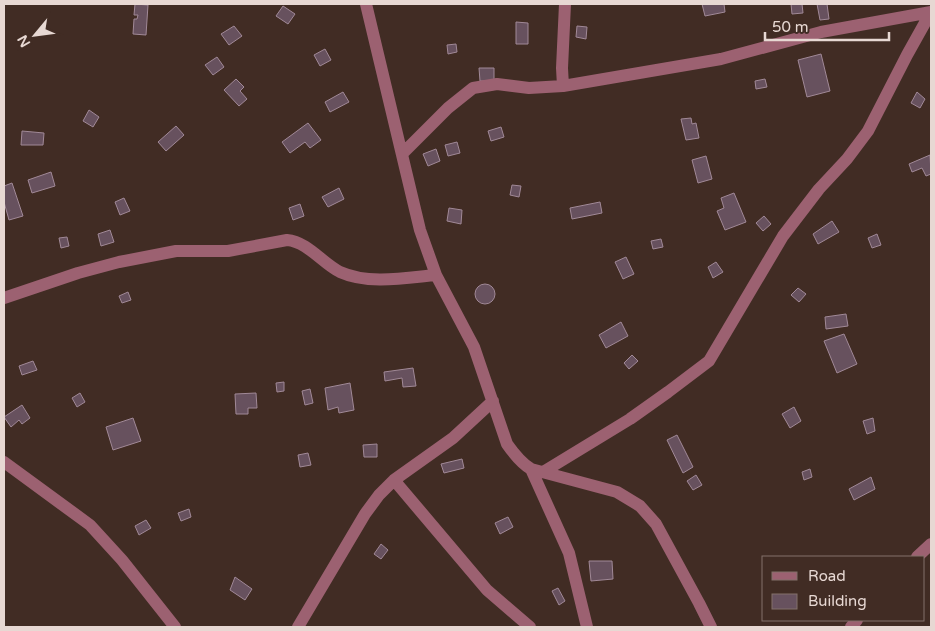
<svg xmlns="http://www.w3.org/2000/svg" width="935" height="631" viewBox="0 0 935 631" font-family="'Varela Round',sans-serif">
<rect width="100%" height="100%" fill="#412c24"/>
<path fill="#67515e" stroke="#a18997" d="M135,4L148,5L146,35L133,34L134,19H137L138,15H134Z
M702,4H724L725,12L705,16Z
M791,4H802L803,13L792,14Z
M817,4H827L829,19L820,20Z
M283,6L295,14L288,24L276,16Z
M516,22L528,23V44H516Z
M234,26L242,36L229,45L221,34Z
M577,26L587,27L586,39L576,37Z
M456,44L457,52L448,54L447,45Z
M325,49L331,60L320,66L314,55Z
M821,54L830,91L807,97L798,60Z
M217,57L224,67L213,75L205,65Z
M479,68H494V81H480Z
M236,79L244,87L240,91L247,99L239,106L224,90Z
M765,79L767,87L756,89L755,81Z
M343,92L349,102L330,112L325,102Z
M917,92L925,99L920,108L911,103Z
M89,110L99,117L93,127L83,121Z
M691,118L692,124L696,123L699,138L686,140L681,119Z
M308,123L321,140L310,148L305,142L290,153L282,142Z
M176,126L184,135L166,151L158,142Z
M501,127L504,137L491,141L488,131Z
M22,131L44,133L43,145H21Z
M457,142L460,153L448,156L445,145Z
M436,149L440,161L428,166L423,154Z
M930,155L931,174L926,176L922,168L912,172L909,164Z
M706,156L712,179L698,183L692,160Z
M51,172L55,186L32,193L28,180Z
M12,183L23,216L9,220L4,202V186Z
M512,185L521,186L519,197L510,195Z
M339,188L344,199L328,207L322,197Z
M734,193L746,222L725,230L717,211L724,208L721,198Z
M124,198L130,211L120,215L115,202Z
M600,202L602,213L572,219L570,208Z
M300,204L304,216L293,220L289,208Z
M449,208L462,210L461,224L447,221Z
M764,216L771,224L763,231L756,223Z
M832,221L839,232L818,244L813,234Z
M110,230L114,242L101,246L98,234Z
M877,234L881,245L872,248L868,238Z
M67,237L69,246L61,248L59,238Z
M661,239L663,247L653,249L651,241Z
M626,257L634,274L623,279L615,262Z
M716,262L723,272L713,278L708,267Z
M475 294a10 10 0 1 1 20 0a10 10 0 1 1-20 0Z
M798,288L806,294L799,302L791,295Z
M128,292L131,300L122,303L119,296Z
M846,314L848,326L826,329L825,317Z
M621,322L628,336L606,348L599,335Z
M844,334L857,364L837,373L824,341Z
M632,355L638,361L629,369L624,363Z
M33,361L37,370L22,375L19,366Z
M413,368L416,386L403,387L402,378L385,381L384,372Z
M284,382V391L277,392L276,383Z
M350,383L354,410L339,413L338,407L328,410L325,388Z
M310,389L313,403L305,405L302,391Z
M80,393L85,402L77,407L72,398Z
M256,393L257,408H248V414H236L235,394Z
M22,405L30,418L22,424L19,420L11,427L4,417Z
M794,407L801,421L790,428L782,414Z
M133,418L141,441L113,450L106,427Z
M873,418L875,431L867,434L863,421Z
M677,435L693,467L683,473L667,440Z
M377,444V457H364L363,445Z
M308,453L311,465L300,467L298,455Z
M462,459L464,468L444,473L441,464Z
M810,469L812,477L804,480L802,472Z
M696,475L702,485L693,490L687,481Z
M871,477L875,489L854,500L849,489Z
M189,509L191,517L181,521L178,513Z
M508,517L513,527L500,534L495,523Z
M146,520L151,528L139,535L135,526Z
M381,544L388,550L381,559L374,554Z
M589,561H612L613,579L591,581Z
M235,577L252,589L245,600L230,590Z
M558,588L565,601L559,605L552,591Z"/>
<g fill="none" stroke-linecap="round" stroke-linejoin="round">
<path stroke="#9c6171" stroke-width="12" d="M366,4L420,230L436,275L474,347L507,444C514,454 521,463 531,469L617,492L640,506L656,524L699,603L711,627
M563,86L721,59L821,32L931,12
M403,153L448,108L473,88L497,84L529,88L563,86L562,68L565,4
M4,298L78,273L119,262L176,251H228L287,240C308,242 322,263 340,272C369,285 405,278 436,275
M4,462L90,525L122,560L175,627
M531,469L569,553L587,627
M543,472L630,419L668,392L709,361L783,236L819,189L847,159L868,131L907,55L931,12
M394,480L487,590L530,627
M917,557L931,544
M298,627L365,514L379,495L394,480L453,438L493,401
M851,627L857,620"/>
</g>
<rect width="935" height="631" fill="none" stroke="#e7d8d3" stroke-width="10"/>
<rect x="762" y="556" width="162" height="65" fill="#412c24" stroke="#83716a"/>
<rect x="772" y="572" width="25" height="8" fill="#9c6171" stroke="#83716a"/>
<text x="808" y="581" font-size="15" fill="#e7d8d3">Road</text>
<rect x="772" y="594" width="25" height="15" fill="#67515e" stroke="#83716a"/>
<text x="808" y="606" font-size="15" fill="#e7d8d3">Building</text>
<g transform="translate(35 35) rotate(241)" stroke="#412c24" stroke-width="4" paint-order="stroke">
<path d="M0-4L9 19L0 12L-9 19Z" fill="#e7d8d3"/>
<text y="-8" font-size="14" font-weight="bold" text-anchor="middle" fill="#e7d8d3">N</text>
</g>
<path d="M765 32v8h124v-8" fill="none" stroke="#e7d8d3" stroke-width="2.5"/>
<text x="772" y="32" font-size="15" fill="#e7d8d3" stroke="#412c24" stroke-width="4" paint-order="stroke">50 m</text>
</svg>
